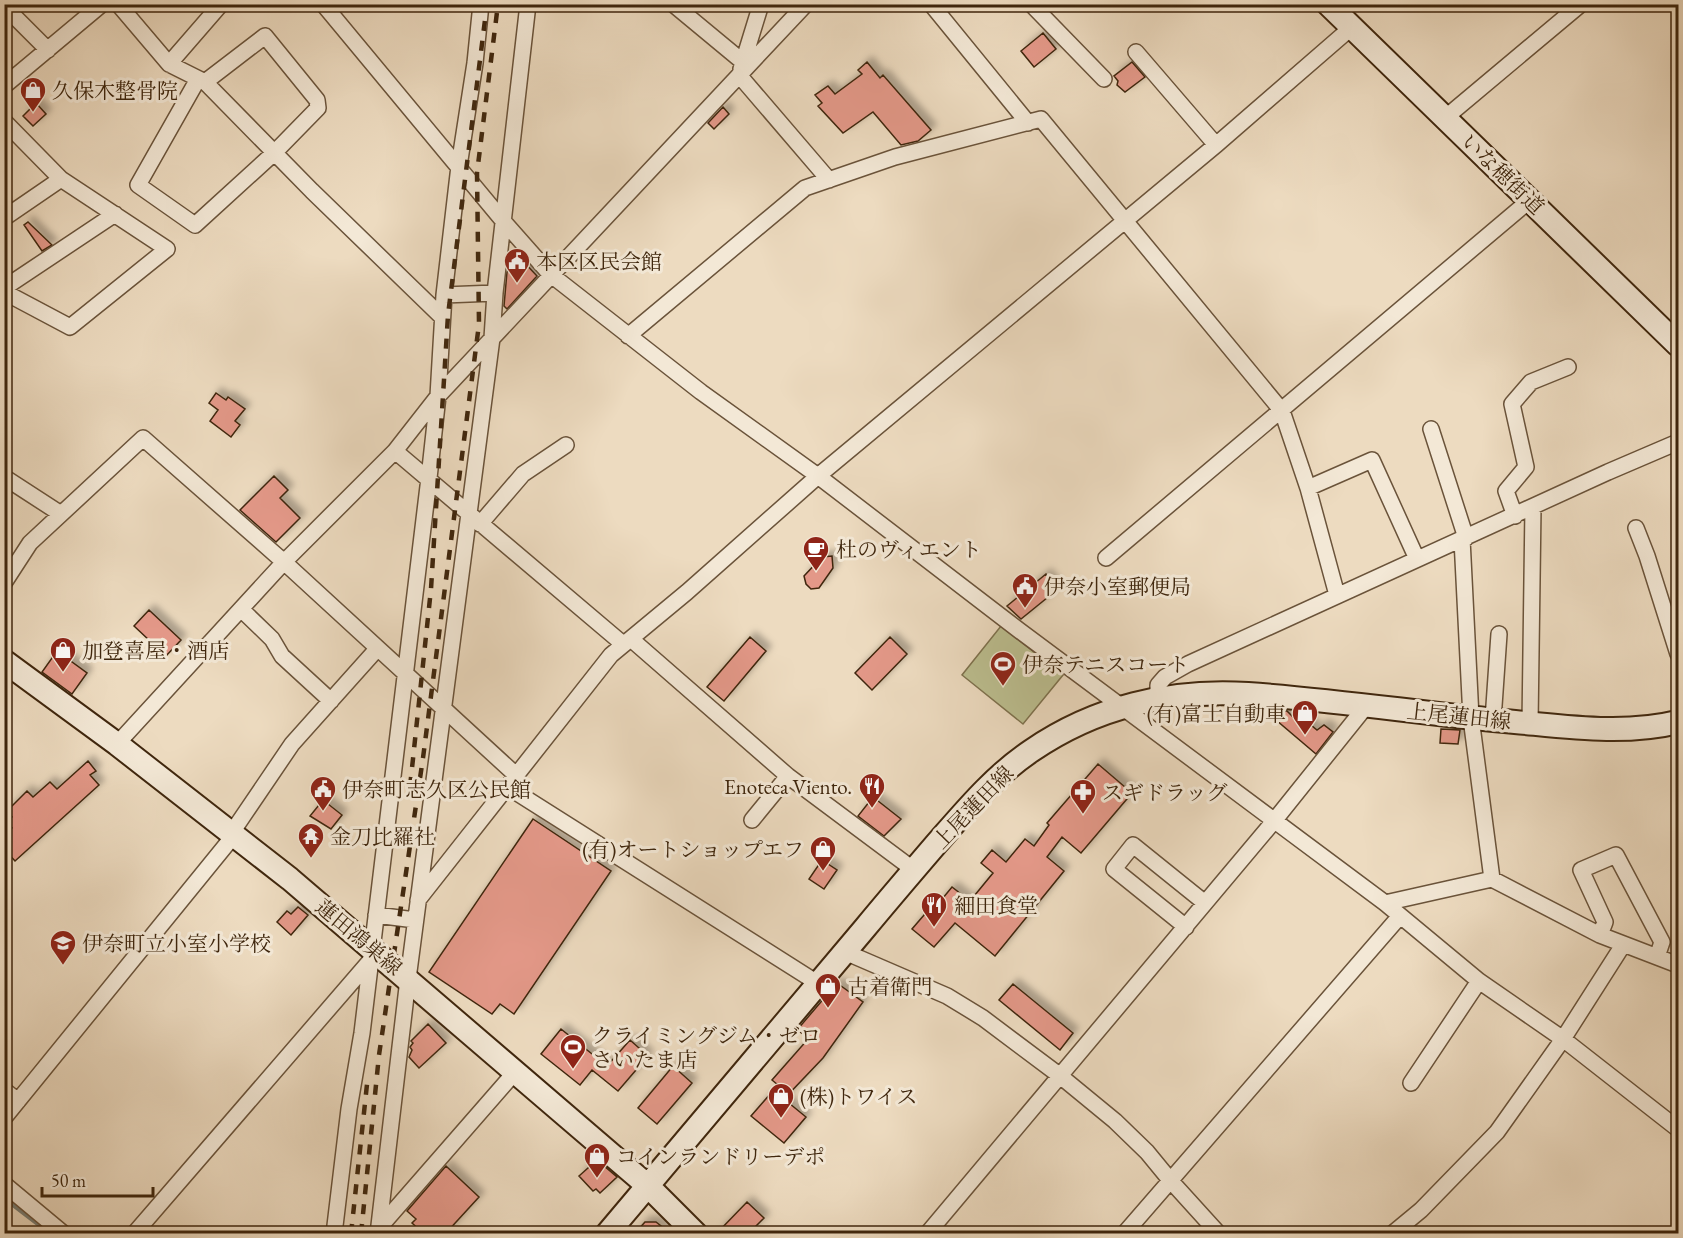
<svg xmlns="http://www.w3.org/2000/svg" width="1683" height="1238" viewBox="0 0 1683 1238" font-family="'EB Garamond','Noto Serif JP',serif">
<defs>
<filter id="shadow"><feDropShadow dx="5.5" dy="-5.5" stdDeviation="3" flood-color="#0004"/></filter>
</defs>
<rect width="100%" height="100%" fill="#eddbc0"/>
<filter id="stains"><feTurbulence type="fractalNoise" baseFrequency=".00333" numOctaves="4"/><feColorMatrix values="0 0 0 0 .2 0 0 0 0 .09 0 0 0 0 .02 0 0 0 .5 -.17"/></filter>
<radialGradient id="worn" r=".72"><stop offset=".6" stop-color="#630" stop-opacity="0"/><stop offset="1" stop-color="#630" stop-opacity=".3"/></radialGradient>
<path fill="#bcbf90" stroke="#7e724e" stroke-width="1.5" d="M1001,626L1063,675L1023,724L962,675Z"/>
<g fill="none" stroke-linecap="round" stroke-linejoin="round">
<path stroke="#777e76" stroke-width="4.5" d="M4,1198L51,1234"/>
</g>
<path fill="#e39888" stroke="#3f260d" stroke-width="1.5" filter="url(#shadow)" d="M1043,33L1056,49L1034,67L1021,51Z
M867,62L880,78L883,75L931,130L918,141L901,145L873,112L843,133L818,106L822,103L815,95L828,86L835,94L862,74L858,70Z
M1132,62L1145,77L1125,92L1117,85L1118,81L1114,76Z
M36,103L46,114L33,126L23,116Z
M723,107L729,114L714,129L708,123Z
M28,222L52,245L42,251L24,225Z
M521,259L537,276L507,309L504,306L507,272Z
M216,393L226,400L228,397L245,409L235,421L240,425L231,437L210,421L218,410L209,403Z
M274,476L288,490L280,498L300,518L276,542L240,510Z
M832,556L833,568L819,588L811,589L806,584L804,576L822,557Z
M1046,574L1058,589L1021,619L1007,606Z
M149,610L181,640L166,656L134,626Z
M750,637L766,651L724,701L707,687Z
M890,637L907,654L872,690L855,673Z
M57,651L87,673L72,694L42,672Z
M1275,710L1287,711L1295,719L1300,716L1317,730L1324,725L1333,732L1316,754L1269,714Z
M1441,729L1460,730L1458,744L1440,743Z
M88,761L96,771L90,775L99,785L15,861L4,849V835L12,828L7,821L12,817L7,811L27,791L33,797L50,782L57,789Z
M1098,764L1132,793L1081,853L1062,837L1047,857L1064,871L995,956L955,923L934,947L912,929L931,907L933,910L952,887L970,901L993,873L981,863L992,850L1006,862L1025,839L1034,846L1049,825L1047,823Z
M873,797L901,819L884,836L858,816Z
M323,800L342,815L331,829L310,816Z
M533,819L611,871L514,1014L500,1004L492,1014L429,972Z
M822,860L837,870L824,889L809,879Z
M298,907L308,915L291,935L277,922L287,911L291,914Z
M837,983L863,1002L823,1058L784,1099L806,1117L784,1143L751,1116L778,1085L772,1080L809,1038L797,1030Z
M1013,984L1073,1033L1060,1050L999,1000Z
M428,1024L446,1043L419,1068L409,1057L412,1050L410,1047L413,1043L411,1041Z
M561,1029L607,1066L630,1040L648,1056L618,1091L592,1070L580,1085L541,1054Z
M673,1066L692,1083L657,1124L638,1108Z
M597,1160L617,1177L600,1193L596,1189L593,1191L579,1176Z
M446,1166L479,1197L446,1233H423L412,1223L416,1219L407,1211Z
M747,1202L764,1218L749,1233H717Z
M645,1222H656L670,1233H635Z"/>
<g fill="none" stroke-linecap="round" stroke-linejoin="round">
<g stroke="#6a533a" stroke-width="18">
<path id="street" d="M118,4L169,64L205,82L312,191L442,317
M323,4L504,222L550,274L701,392L818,476L1020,631L1385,903L1479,981L1563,1039L1678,1129
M673,4L743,62
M931,4L1028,123
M1031,4L1104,79
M4,6L48,50
M1136,52L1216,145
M169,64L221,4
M741,69L761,4
M739,75L829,180
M198,79L138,185L195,225L274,153L318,108L317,100L265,36L205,82
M4,86L102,4
M1445,118L1581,4
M4,121L61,179L167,249L70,327L4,292
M4,218L61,179
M4,288L115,214
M444,295L495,293
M628,336L805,188L895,157L1041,119L1282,411L1308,488L1337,595
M1431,429L1466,538
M395,451L623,644
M4,477L61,514
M1308,488L1372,460L1417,559
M1515,516L1506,491L1526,467L1512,404L1531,382L1568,367
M480,524L523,474L566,445
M1636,528L1647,556L1678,654
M1106,558L1530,200
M4,583L30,543L143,438L284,562L517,776
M241,609L272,639L282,656L331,701
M631,639L788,776L914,870
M1158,698V685L1165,677L1188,664L1608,472L1678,442
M1493,720L1499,634
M1530,724L1533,507
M117,744L284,562L395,451L438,396L806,4
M508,787L819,984
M752,820L788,776
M1492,879L1600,935L1678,965
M418,900L611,655L687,592L818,476L1216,145L1352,27
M1385,903L1492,879L1471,718L1462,539
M376,915L415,920
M1186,927L1114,869L1133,845L1205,903
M1600,935L1605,922L1581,870L1616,855L1662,942L1657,957
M845,952L947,996L983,1018L1059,1075L1115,1121L1147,1152L1170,1180L1219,1234
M1411,1083L1479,981
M4,1090L18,1101
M4,1118L235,834L237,825L292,744L377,649
M4,1184L64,1234
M379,1228L516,1071
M134,1234L370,961
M334,1234L349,1109L362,1033L429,478L438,396L444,295L459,166L475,63L481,4
M378,1234L408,979L492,338L495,293L528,4
M927,1234L1274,821L1367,705
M1124,1234L1400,916
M1392,1234L1421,1210L1497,1132L1563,1039L1623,945"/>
</g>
<g stroke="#3f260d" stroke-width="26">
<path id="secondary" d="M1328,4L1678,345
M4,661L117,744L290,879L648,1186L696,1234
M607,1234C694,1132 780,1030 865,928C889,899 913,871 937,843C966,810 994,776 1031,751C1095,707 1170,689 1248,694C1337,700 1426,714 1515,722C1569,727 1625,735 1678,722"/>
</g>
<use href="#street" stroke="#f3e8d6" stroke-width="15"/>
<use href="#secondary" stroke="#f3e8d6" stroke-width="22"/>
<path stroke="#3f260d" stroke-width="4.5" stroke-dasharray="10 10" stroke-linecap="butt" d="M410,787L431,589L448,315L487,4
M351,1234L368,1075
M361,1234L379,1055L423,758L479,324L477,173L498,4"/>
</g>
<defs>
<g id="shop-pin" transform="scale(1.35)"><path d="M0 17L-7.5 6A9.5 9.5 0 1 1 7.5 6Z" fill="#8f2418" stroke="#f3e8d6"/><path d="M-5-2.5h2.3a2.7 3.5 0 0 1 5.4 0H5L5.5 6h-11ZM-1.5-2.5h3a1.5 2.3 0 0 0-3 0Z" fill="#fff"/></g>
<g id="civic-pin" transform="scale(1.35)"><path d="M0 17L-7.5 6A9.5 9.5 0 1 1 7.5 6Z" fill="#8f2418" stroke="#f3e8d6"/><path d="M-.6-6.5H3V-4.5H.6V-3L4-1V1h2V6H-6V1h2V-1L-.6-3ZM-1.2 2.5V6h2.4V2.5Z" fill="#fff"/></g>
<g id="cafe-pin" transform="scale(1.35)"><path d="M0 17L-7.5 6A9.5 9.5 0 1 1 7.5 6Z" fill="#8f2418" stroke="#f3e8d6"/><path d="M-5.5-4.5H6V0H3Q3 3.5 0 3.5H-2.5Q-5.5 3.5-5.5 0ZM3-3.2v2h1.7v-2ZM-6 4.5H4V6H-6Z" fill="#fff"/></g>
<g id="stadium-pin" transform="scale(1.35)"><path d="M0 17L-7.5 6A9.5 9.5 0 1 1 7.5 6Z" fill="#8f2418" stroke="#f3e8d6"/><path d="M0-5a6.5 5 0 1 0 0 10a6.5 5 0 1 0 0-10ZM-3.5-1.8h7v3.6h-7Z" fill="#fff"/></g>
<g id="restaurant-pin" transform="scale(1.35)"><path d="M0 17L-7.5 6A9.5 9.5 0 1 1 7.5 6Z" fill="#8f2418" stroke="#f3e8d6"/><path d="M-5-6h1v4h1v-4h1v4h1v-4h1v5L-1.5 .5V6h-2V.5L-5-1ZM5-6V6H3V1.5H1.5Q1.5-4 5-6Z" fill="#fff"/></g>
<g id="pharmacy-pin" transform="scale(1.35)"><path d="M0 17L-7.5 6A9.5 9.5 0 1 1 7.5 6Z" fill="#8f2418" stroke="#f3e8d6"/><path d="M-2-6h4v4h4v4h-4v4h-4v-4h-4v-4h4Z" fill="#fff"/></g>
<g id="temple-pin" transform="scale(1.35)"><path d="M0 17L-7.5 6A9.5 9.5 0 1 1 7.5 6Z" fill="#8f2418" stroke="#f3e8d6"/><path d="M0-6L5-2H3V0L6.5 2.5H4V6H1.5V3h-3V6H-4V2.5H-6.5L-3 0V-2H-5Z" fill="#fff"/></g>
<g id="school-pin" transform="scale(1.35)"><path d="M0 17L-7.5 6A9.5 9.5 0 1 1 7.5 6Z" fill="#8f2418" stroke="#f3e8d6"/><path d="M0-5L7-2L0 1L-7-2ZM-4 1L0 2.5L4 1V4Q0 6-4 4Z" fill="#fff"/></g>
</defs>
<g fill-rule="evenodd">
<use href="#shop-pin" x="33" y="90"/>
<use href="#civic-pin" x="517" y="261"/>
<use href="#cafe-pin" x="816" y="549"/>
<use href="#civic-pin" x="1025" y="586"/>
<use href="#shop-pin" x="63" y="650"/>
<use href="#stadium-pin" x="1003" y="664"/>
<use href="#shop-pin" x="1305" y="713"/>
<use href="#restaurant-pin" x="872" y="786"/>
<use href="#civic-pin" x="323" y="789"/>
<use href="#pharmacy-pin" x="1083" y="792"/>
<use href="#temple-pin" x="311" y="836"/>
<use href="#shop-pin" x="823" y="849"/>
<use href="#restaurant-pin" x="934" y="905"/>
<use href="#school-pin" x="63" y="943"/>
<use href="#shop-pin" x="828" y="986"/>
<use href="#stadium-pin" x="573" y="1047"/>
<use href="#shop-pin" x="781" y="1096"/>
<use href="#shop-pin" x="597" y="1156"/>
</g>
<g text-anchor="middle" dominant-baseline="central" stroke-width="6" stroke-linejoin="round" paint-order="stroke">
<g font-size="21" fill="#3f260d" stroke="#f3e8d6" text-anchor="start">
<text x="52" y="90">久保木整骨院</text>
<text x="536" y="261">本区区民会館</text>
<text x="836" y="549">杜のヴィエント</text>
<text x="1044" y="586">伊奈小室郵便局</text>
<text x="82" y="650">加登喜屋・酒店</text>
<text x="1022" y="664">伊奈テニスコート</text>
<text x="1286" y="713" text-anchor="end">(有)富士自動車</text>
<text x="852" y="786" text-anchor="end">Enoteca Viento.</text>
<text x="342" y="789">伊奈町志久区公民館</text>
<text x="1102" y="792">スギドラッグ</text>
<text x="330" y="836">金刀比羅社</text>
<text x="804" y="849" text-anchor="end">(有)オートショップエフ</text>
<text x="954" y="905">細田食堂</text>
<text x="82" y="943">伊奈町立小室小学校</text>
<text x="848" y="986">古着衛門</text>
<text x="592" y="1035">クライミングジム・ゼロ<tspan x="592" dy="24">さいたま店</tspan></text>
<text x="800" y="1096">(株)トワイス</text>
<text x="616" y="1156">コインランドリーデポ</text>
</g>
<g font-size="21" fill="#3f260d" stroke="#f3e8d6">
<text transform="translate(1503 174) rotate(44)">いな穂街道</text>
<text transform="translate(1459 716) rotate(6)">上尾蓮田線</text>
<text transform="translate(973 807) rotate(-46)">上尾蓮田線</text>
<text transform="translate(359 937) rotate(40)">蓮田鴻巣線</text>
</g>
</g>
<rect width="1683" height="1238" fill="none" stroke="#eddbc0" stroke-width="24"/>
<rect x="6" y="6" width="1671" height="1226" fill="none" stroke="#3f260d" stroke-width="3"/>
<rect x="12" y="12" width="1659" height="1214" fill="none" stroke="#3f260d" stroke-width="1.5"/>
<path d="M42 1187v9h111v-9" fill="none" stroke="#3f260d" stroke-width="3"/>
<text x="51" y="1187" font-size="18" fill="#3f260d" stroke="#f3e8d6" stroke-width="4.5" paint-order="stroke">50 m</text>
<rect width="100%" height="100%" filter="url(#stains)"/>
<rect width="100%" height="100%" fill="url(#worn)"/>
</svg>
